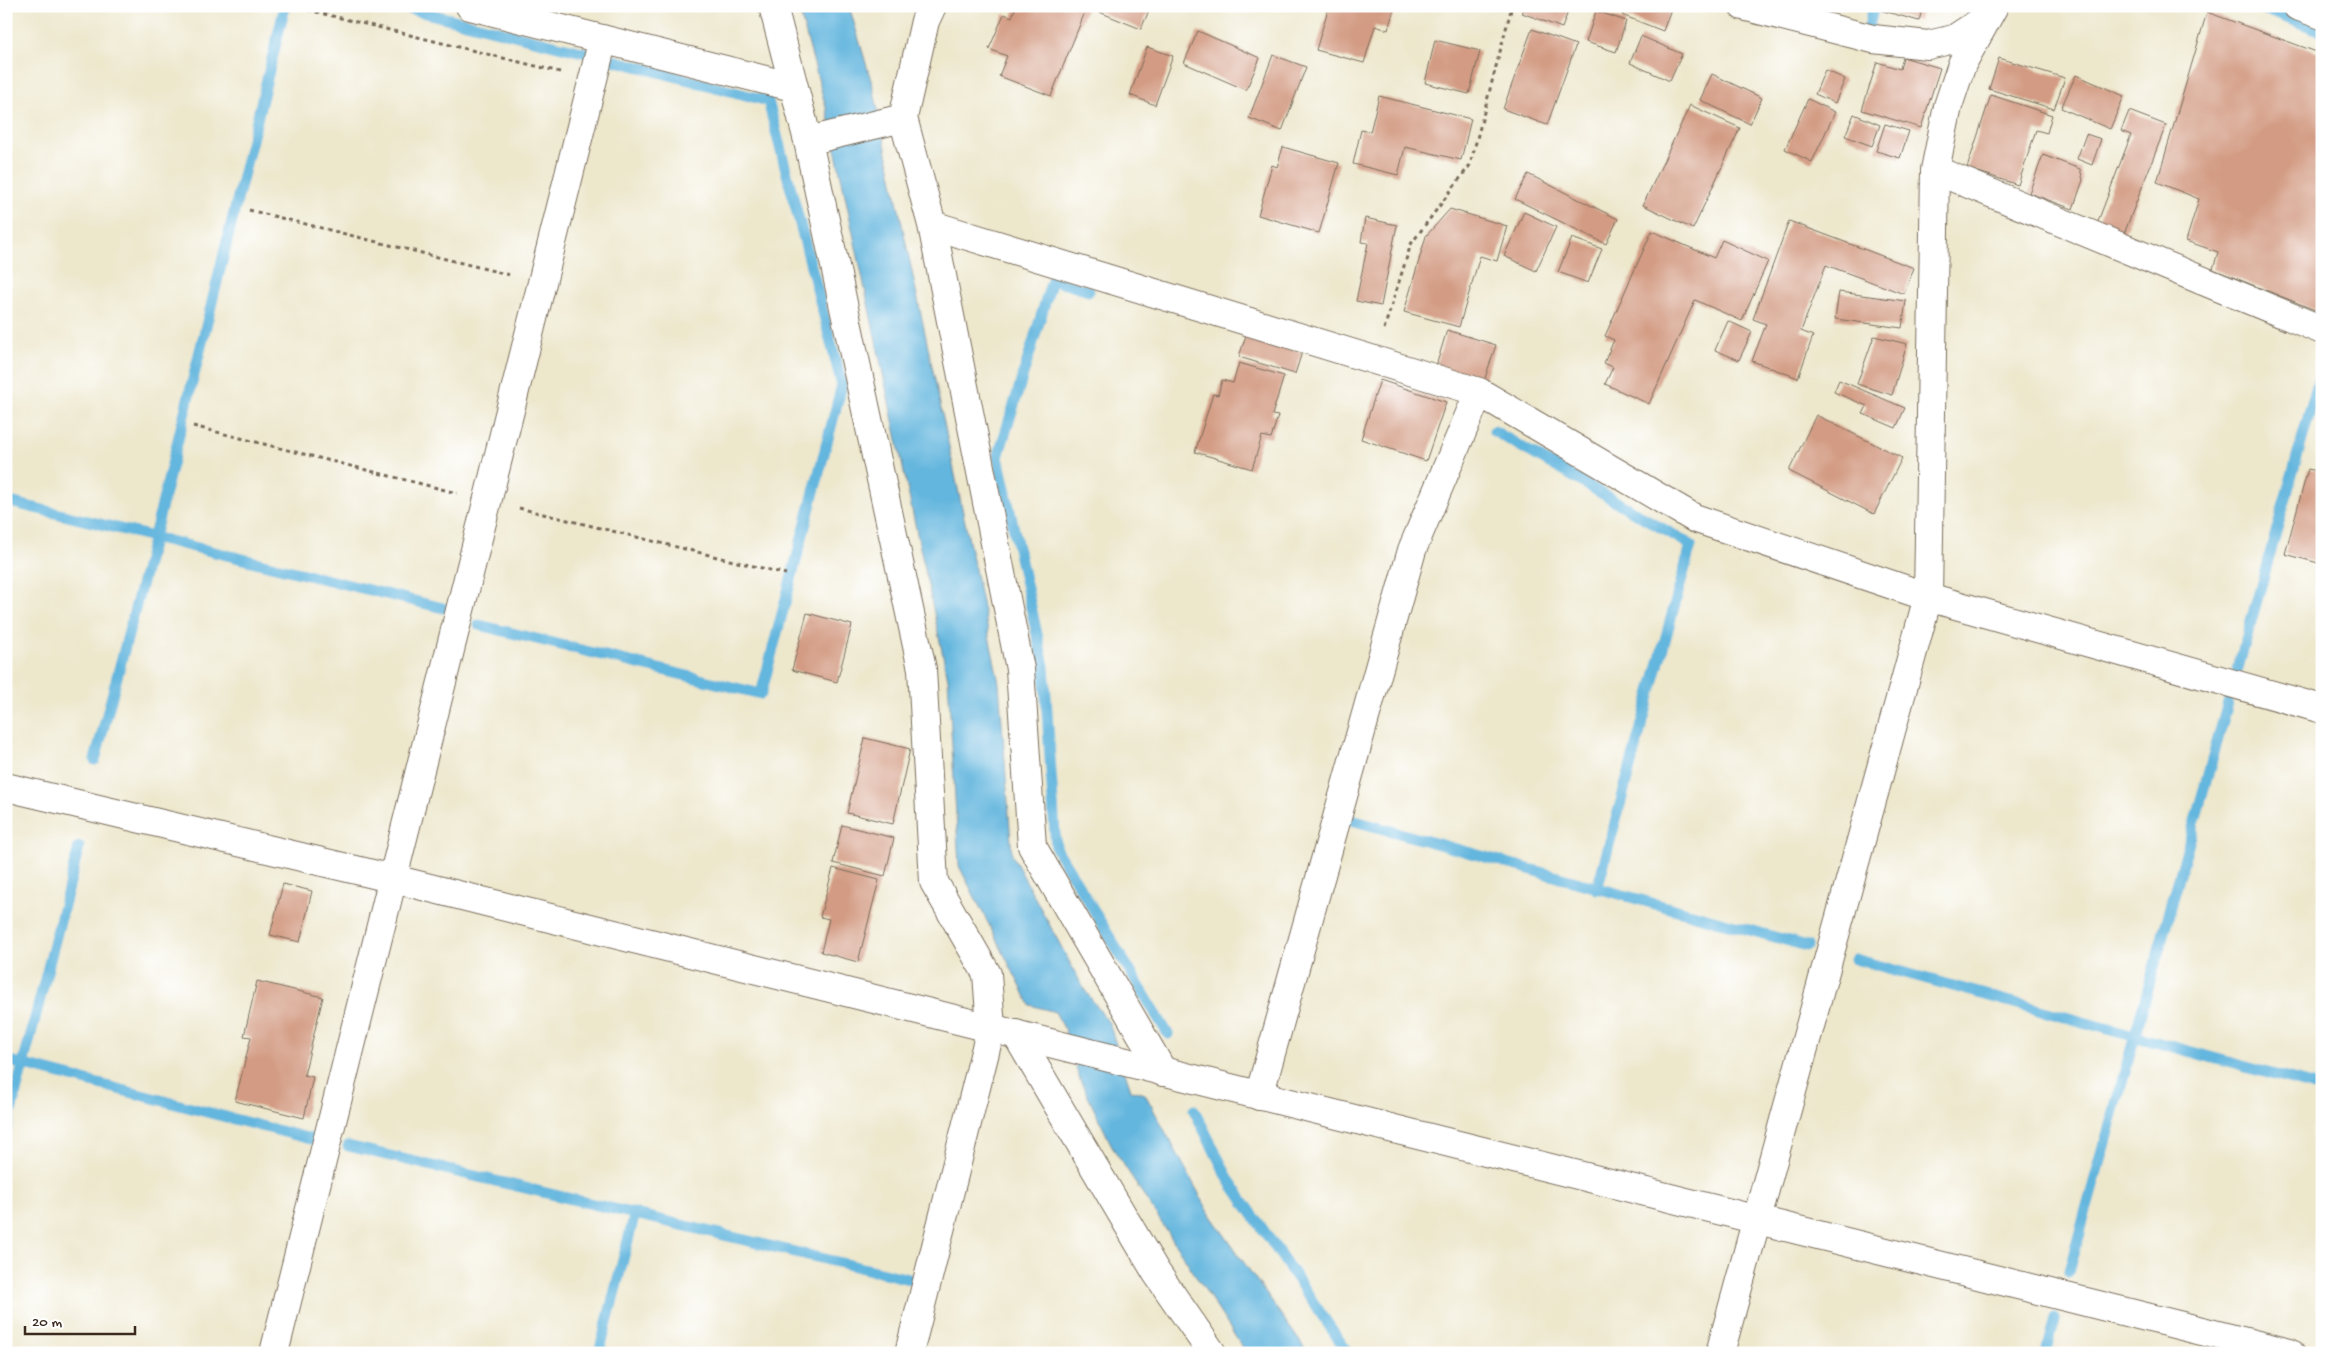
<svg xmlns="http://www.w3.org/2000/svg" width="2328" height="1359" viewBox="0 0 2328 1359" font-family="'Gochi Hand',sans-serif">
<rect width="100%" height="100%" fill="#fff"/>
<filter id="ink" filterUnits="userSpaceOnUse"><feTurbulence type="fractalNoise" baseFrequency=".02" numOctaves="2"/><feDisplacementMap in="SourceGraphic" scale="10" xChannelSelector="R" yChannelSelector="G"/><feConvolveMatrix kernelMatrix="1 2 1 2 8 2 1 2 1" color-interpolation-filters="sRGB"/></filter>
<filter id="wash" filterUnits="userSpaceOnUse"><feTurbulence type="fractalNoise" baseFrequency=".0096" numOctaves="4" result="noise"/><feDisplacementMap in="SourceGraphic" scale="20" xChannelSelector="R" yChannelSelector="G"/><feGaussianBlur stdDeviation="1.12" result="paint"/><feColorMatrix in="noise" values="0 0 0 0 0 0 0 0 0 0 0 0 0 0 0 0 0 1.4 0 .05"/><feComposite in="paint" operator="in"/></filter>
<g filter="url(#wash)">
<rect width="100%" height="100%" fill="#ede7cc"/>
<path fill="#63b6de" stroke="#4f707e" d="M798,6H849L873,87L999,683L1012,855L1084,989L1109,1023L1131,1090L1145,1094L1211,1216L1308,1353H1246L1113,1148L1080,1080L1064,1028L1055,1012L1030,1005L959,866L948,679L827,111Z"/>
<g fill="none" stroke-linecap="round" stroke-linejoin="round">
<path stroke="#63b6de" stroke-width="11" d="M398,6L586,53
M2255,6L2322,31
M1869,26L1874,6
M1089,291L1052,280L998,457L1044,666L1056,848L1168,1034
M1494,431L1691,545L1597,889
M6,501L443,608
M479,625L761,694L842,385L768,101L613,60
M2238,668L2322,368
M95,760L154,537L285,6
M1348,819L1807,946
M1855,959L2322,1088
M6,1060L311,1139
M1194,1110L1229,1180L1348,1353
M6,1131L79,847
M348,1146L909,1279
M2069,1271L2228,703
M599,1353L635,1213
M2046,1353L2055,1319"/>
</g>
<g id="blocks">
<path fill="#d39b83" d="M1016,6H1151L1141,29L1087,7L1051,96L999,76L1007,56L989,49L1004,14L1012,17Z
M1329,6H1395L1388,30L1375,26L1364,63L1316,50Z
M1525,6H1570L1562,28L1522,13Z
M1625,6H1672L1663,31L1622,15Z
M1881,6H1923L1919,21L1880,10Z
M1596,11L1626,21L1616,52L1586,42Z
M2207,12L2322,54L2320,312L2213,269L2218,252L2186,241L2199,199L2157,182Z
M1532,29L1576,45L1547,125L1503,109Z
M1198,31L1260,58L1246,90L1184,63Z
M1641,36L1682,54L1670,81L1630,63Z
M1435,40L1480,51L1469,94L1425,83Z
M1147,47L1173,56L1155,105L1130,95Z
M1273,55L1306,67L1282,131L1249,118Z
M1903,57L1940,68L1921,128L1862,110L1877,62L1900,69Z
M1999,58L2065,78L2054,109L1989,89Z
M1825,70L1845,79L1835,103L1815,94Z
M1712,74L1762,98L1750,124L1700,100Z
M2076,75L2124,96L2110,129L2061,108Z
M1991,95L2052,115L2047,133L2036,130L2018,185L1967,168Z
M1379,96L1471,119L1461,160L1405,147L1398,175L1353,164L1361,130L1370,132Z
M1808,99L1835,112L1812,162L1785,149Z
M1690,105L1740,128L1693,229L1643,205Z
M2129,111L2166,125L2124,234L2097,224L2131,135L2121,131Z
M1854,114L1880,125L1872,146L1845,136Z
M1885,124L1909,131L1900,158L1876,151Z
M2086,134L2101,139L2092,165L2077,159Z
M1283,147L1339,163L1319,233L1258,215L1272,165L1277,167Z
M2043,155L2080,169L2083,180L2073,209L2029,193Z
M1528,174L1618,219L1606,244L1515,199Z
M1450,209L1507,226L1497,261L1480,256L1459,327L1404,312L1426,236Z
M1524,212L1556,227L1536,271L1504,256Z
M1365,218L1397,225L1381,306L1356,301L1368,243L1361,242Z
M1789,221L1914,268L1904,294L1826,265L1801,331L1813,336L1798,378L1752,361L1766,324L1753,319Z
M1652,231L1714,258L1722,240L1768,261L1742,321L1695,300L1649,404L1605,384L1613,367L1604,363L1614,340L1605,336Z
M1572,238L1602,249L1588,283L1558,272Z
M1839,292L1906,301L1902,328L1835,319Z
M1728,321L1752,332L1739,360L1715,350Z
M1447,330L1496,345L1484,381L1436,366Z
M1246,335L1302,352L1295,374L1239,357Z
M1874,336L1907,344L1892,395L1857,384Z
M1239,363L1284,376L1272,415L1278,416L1271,438L1262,436L1252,469L1195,452L1213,394L1218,395L1222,380L1233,383Z
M1380,380L1446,402L1426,461L1361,439Z
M1839,380L1905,408L1896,428L1863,414L1867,406L1834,392Z
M1816,415L1902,458L1874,514L1789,471Z
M2308,469L2322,472V564L2285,554Z
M807,613L852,625L837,682L792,670Z
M865,738L910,749L893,824L847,813Z
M842,825L894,838L885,876L833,863Z
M833,868L879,880L858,962L821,952L829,919L820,917Z
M283,884L312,891L300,942L270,935Z
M257,981L323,997L304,1075L313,1077L304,1118L235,1101L251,1037L244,1036Z"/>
</g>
</g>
<g filter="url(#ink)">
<use href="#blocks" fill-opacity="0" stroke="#796c5b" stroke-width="1"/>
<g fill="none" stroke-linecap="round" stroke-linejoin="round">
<g stroke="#796c5b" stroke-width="30">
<path id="minor" d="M470,6L793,87
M773,6L808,141L922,669L934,882L987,974L991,1028L909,1353
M932,6L925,21L903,118L932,225L1020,669L1032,846L1163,1072
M1743,6L1873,39L1928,45L1954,39L1986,18
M2297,6L2322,15
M808,141L903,118
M1935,170L2322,330
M932,225L1479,392L1694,518L1928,597L2322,709
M1016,1034L1156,1272L1212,1353
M1259,1096L1412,550L1479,392
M274,1353L603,39
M1720,1353L1928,597L1935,170L1948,106L1962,64L1994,6"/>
</g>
<g stroke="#796c5b" stroke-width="30">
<path id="tertiary" d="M6,787L394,879L2290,1353"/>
</g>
<path stroke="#796c5b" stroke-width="3" stroke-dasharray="4 4" stroke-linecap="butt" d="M300,8L560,72
M249,210L510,275
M1384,329L1411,244L1470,165L1512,6
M193,426L457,493
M519,508L786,574"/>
<use href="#minor" stroke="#fff" stroke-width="28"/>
<use href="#tertiary" stroke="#fff" stroke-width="28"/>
</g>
</g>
<rect width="2328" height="1359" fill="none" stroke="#fff" stroke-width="25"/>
<path d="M25 1326v8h110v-8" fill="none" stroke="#3b2a1e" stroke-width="2.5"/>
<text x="32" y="1326" font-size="15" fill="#3b2a1e" stroke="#ffffff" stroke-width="4" paint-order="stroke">20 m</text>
</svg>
